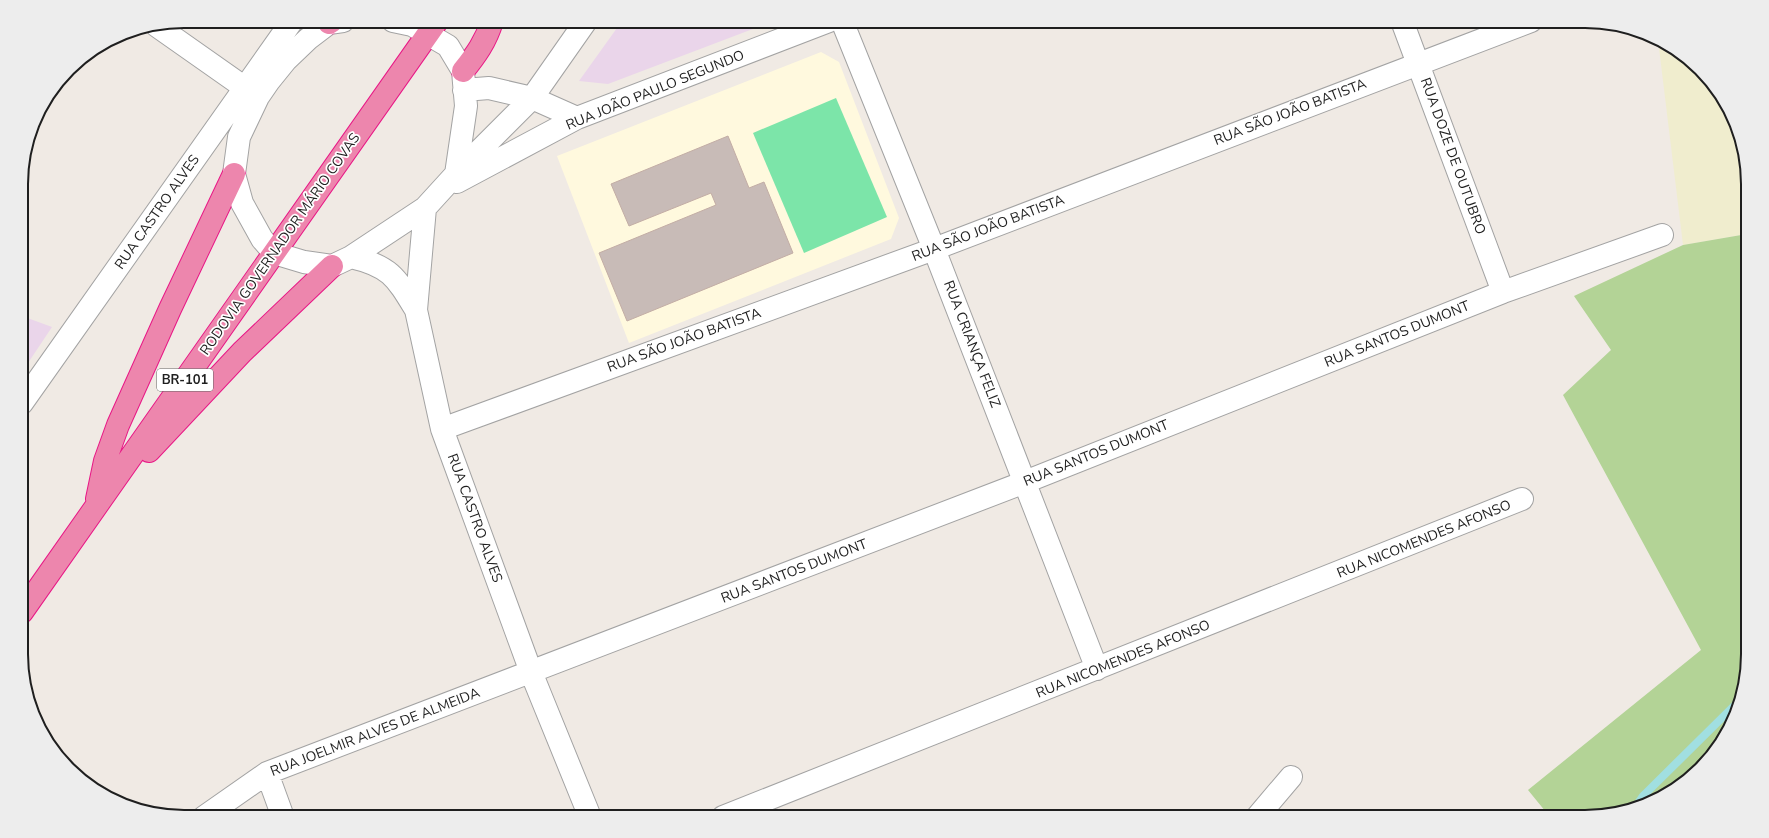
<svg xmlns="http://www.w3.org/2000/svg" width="1769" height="838" viewBox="0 0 1769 838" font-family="'Nunito Sans',sans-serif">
<rect width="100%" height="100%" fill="#f0eae4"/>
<path fill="#ead5ea" d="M622,21H774L608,84L579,81Z
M22,316L52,327L22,372Z"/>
<path fill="#fff9de" d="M821,52L839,62L899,218L891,239L629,343L557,156Z"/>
<path fill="#f0edce" d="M1658,40L1684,55L1714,85L1736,122L1747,163V234L1683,245Z"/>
<path fill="#b3d396" d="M1747,234L1748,654L1735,716L1708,761L1676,789L1637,808L1595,817H1550L1528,790L1701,650L1563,395L1611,350L1574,296L1683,245Z"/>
<path fill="#7ce5a9" d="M836,98L887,217L804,253L753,133Z"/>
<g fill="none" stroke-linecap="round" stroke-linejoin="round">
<path stroke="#a1dfe1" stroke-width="8" d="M1634,809L1643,796L1738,702"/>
</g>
<path fill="#c8bbb7" stroke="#c3ada5" d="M728,136L749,188L764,182L793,253L627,321L599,253L716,205L711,193L629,226L611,184Z"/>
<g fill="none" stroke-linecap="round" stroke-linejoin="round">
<g stroke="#a3a3a3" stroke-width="24">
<path id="street" d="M343,21L329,23L308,39L286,60L269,81L258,97L239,137L234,174L242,203L262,239L274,253L304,262L332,266L351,257L425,208L456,174L532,98L586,21
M393,21L412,25L448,46L463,71L466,106L456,174
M842,21L934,249L1097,669
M1402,21L1503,292
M157,26L258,97
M464,90L489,88L532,98L577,118
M457,182L577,118L829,21
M425,208L416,310L442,429L531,672L590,817
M351,257C390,266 396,277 416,310
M22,403L292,21
M442,429L934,249L1531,21
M267,773L283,817
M204,817L267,773L1025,482L1503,292L1662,235
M723,817L1522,499
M1257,817L1291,777"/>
</g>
<g stroke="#e81786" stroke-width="24">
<path id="highway" d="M329,23L332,21
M463,71C476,55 486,41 492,21
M149,451L242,352L332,266
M97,499L105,461L118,425L170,309L234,174
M22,612L437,21"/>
</g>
<use href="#street" stroke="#fff" stroke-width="22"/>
<use href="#highway" stroke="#ed86ad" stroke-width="22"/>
</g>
<g text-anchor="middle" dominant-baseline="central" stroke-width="3.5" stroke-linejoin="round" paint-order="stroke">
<rect fill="#fff" stroke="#626262" stroke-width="1" x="157" y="369" width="56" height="22" rx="3"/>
<g font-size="13" font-weight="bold" fill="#1f1f1f">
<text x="185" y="380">BR-101</text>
</g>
<g font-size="14" fill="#1f1f1f" stroke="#fff">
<text transform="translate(655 90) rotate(-22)">RUA JOÃO PAULO SEGUNDO</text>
<text transform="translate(1290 112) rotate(-21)">RUA SÃO JOÃO BATISTA</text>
<text transform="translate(1453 156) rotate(70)">RUA DOZE DE OUTUBRO</text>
<text transform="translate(157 212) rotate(-55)">RUA CASTRO ALVES</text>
<text transform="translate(988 228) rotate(-21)">RUA SÃO JOÃO BATISTA</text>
<text transform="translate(280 244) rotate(-55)">RODOVIA GOVERNADOR MÁRIO COVAS</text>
<text transform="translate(1397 334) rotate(-22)">RUA SANTOS DUMONT</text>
<text transform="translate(684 340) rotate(-20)">RUA SÃO JOÃO BATISTA</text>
<text transform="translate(972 344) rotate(69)">RUA CRIANÇA FELIZ</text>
<text transform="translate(1096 453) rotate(-22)">RUA SANTOS DUMONT</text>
<text transform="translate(475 518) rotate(70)">RUA CASTRO ALVES</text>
<text transform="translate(1424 539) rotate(-22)">RUA NICOMENDES AFONSO</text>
<text transform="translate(794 571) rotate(-21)">RUA SANTOS DUMONT</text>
<text transform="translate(1123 659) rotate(-22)">RUA NICOMENDES AFONSO</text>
<text transform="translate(375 732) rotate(-21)">RUA JOELMIR ALVES DE ALMEIDA</text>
</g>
</g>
<path d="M0 0H1769V838H0ZM184 28H1585A156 156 0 0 1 1741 184V654A156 156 0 0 1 1585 810H184A156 156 0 0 1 28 654V184A156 156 0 0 1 184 28Z" fill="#ededed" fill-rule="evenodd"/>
<path fill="none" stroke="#1f1f1f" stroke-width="2" d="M184 28H1585A156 156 0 0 1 1741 184V654A156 156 0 0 1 1585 810H184A156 156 0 0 1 28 654V184A156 156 0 0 1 184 28Z"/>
</svg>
